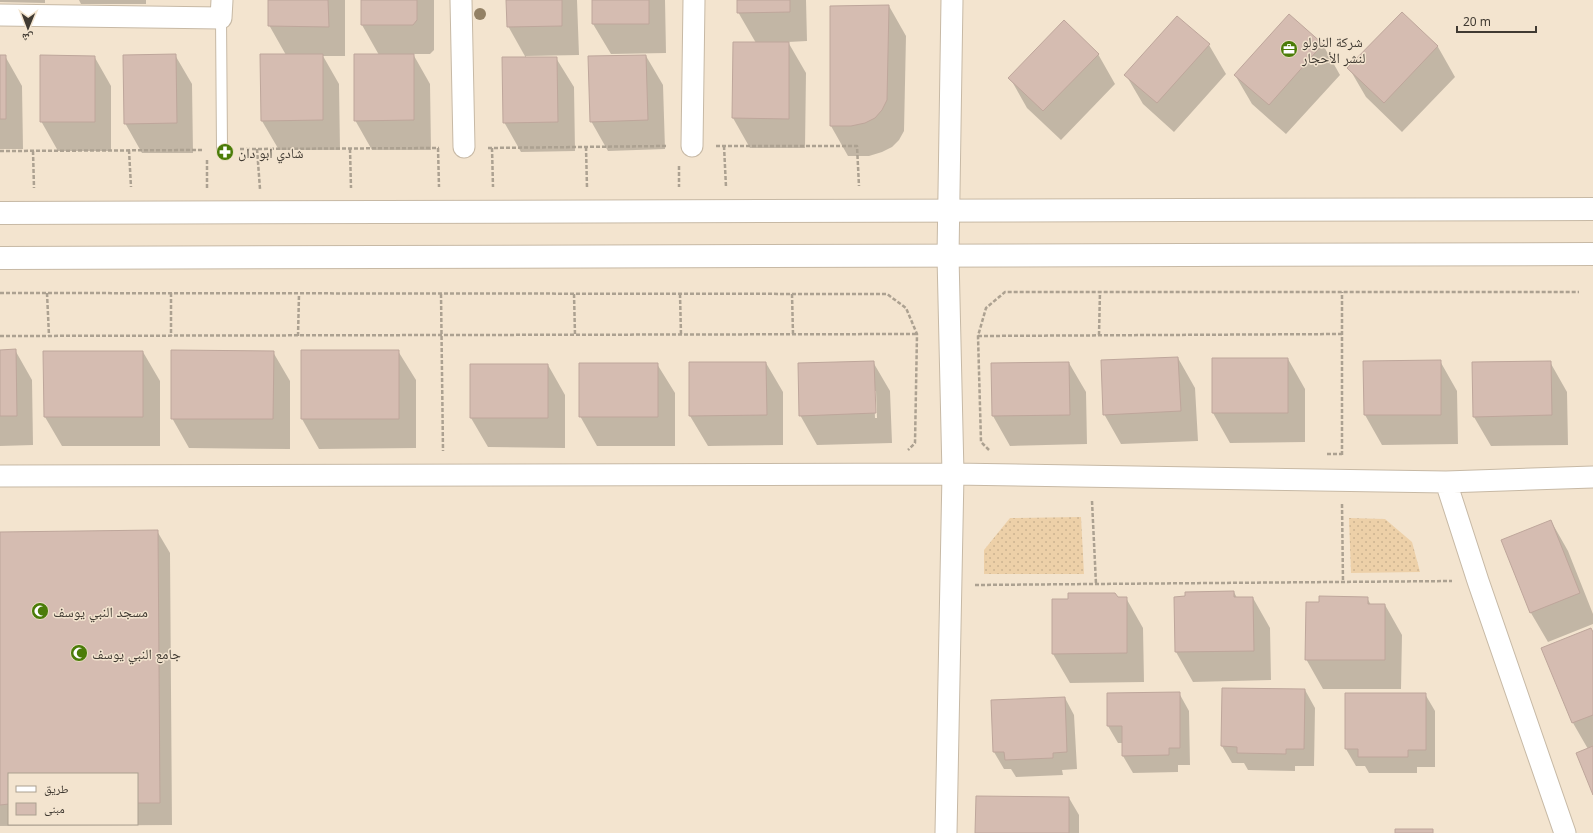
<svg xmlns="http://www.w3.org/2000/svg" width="1593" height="833" viewBox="0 0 1593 833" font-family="'Noto Sans','Noto Naskh Arabic',sans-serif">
<defs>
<pattern id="grass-dots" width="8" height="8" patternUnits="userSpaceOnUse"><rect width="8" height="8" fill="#edd0a8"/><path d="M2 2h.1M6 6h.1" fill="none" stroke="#ccb391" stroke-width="1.8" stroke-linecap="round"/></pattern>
</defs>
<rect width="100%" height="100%" fill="#f3e4cf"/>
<path fill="url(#grass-dots)" d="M1081,517L1084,574H984V550L1010,518Z
M1349,518L1385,519L1412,542L1420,572L1351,573Z"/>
<path fill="#0003" fill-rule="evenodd" d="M0,0H45V3L0,2Z
M79,0H146V4H81Z
M269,0H345V56H323L339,84L340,150H279L262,121L286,55L269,25Z
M362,0H434V50L430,54H413L430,84L431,150H372L355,120L379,55L362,25Z
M507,0H577L579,55L526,56V58H556L574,87L575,151L521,152L504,122L526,58L508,26Z
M593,0H665L666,53L611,54L593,24Z
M738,0H806L807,41L788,42L806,73L805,148H750L733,118L734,43H756L738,12Z
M889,6L906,36L904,131L899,140L892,147L882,152L869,156H848L831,126Z
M1402,13L1438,47L1455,77L1402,132L1366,97L1349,68Z
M1289,15L1323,45L1340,75L1286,134L1252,104L1235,75Z
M1209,45L1226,74L1174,132L1143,104L1126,75Z
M1098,54L1115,84L1061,140L1027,108L1010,78Z
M175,55L192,84L193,153H142L125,123Z
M0,56H5L22,86L23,149H0Z
M94,56L111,86V151H58L41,121Z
M646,56L663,85L665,149L608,151L591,121Z
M15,350L32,380L33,445L0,446V351Z
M398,351L416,380V448L319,449L302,419Z
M143,352L160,381V446H62L45,417Z
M273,352L290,381V449L189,448L172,418Z
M1178,358L1195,388L1198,441L1121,444L1104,414Z
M1288,359L1305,389V442L1230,443L1213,413Z
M1440,361L1457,391L1458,444L1382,445L1365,415L1364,362Z
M873,362L890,391L892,443L817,445L800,415ZM874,391H876L877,418H875Z
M1550,362L1567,392L1568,445L1491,446L1474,417Z
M690,363H766L783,392V445L708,446L690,416Z
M1069,363L1086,392L1087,444L1010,446L993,416L992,364Z
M657,364L675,393V446H597L580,416Z
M548,365L565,395V448L488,447L471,418Z
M1551,521L1568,551L1593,614V624L1548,642L1531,613L1502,541Z
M157,531L170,553L172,825L0,826V533ZM9,774H137V824H9Z
M1234,592L1237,598H1253L1270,628L1271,680L1193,682L1176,652L1175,598Z
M1117,598H1126L1143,628L1144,682L1070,683L1053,654Z
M1367,598L1371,605H1385L1402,635L1401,689H1323L1306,659L1320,603Z
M1593,633V792L1588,749L1573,723Z
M1305,690L1315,708L1314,766H1295V771L1248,770L1244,763H1232L1222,746Z
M1179,693L1189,711L1190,765H1178V772L1133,773L1123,756V743H1118L1108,726V694Z
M1425,694L1435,711V767H1417V773H1369L1365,766H1356L1346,749Z
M1065,698L1074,715L1077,769L1062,770L1063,775L1016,777L1011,769H1004L994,752L992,701Z
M1069,798L1079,815V833H976Z"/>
<path fill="#d5bcb1" stroke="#bea69b" d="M268,0H328L329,27L268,26Z
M361,0H417V20L413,25H361Z
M506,0H562V26L507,27Z
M592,0H649V24H592Z
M737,0H790V12L737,13Z
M889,5L887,100L882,110L875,118L865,123L851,126H830V6Z
M1402,12L1438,46L1384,103L1347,68Z
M1289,14L1323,44L1269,105L1234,75Z
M1177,16L1210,44L1157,103L1124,75Z
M1064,20L1099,54L1043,111L1008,78Z
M733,42H789V119L732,118Z
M176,54L177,123L124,124L123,55Z
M260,54H323V120L261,121Z
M354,54H414V120L354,121Z
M0,55H6V119H0Z
M40,55L95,56V122H40Z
M646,55L648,120L590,122L588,56Z
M502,57H557L558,122L503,123Z
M16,349L17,416H0V350Z
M171,350L274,351L273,419H171Z
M301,350H399V419H301Z
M43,351H143V417H44Z
M1178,357L1181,411L1103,415L1101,360Z
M1212,358H1288V413H1212Z
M1441,360V415H1364L1363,361Z
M874,361L876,413L799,416L798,363Z
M1551,361L1552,415L1473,417L1472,362Z
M689,362H766L767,415L689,416Z
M1069,362L1070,415L992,416L991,363Z
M579,363H658V417H579Z
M470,364H548V418H470Z
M1551,520L1580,593L1530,613L1501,540Z
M158,530L160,803H137V774H9V804L0,805V532Z
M1234,591V597H1253L1254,651L1175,652L1174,597L1185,596V592Z
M1068,593H1115L1118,597H1127V653L1052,654V599H1068Z
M1319,596L1368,597V604H1385V660H1305L1306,602H1319Z
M1591,628L1593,632V715L1572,723L1541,648Z
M1222,688L1305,689L1304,749H1286V754L1237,753V747L1221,746Z
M1180,692V748H1169V755L1122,756V726H1107V693Z
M1345,693H1426V750H1408V757H1358V749H1345Z
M1065,697L1067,752L1053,753V758L1005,760L1004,752H993L991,700Z
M1593,746V795L1576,753Z
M976,796L1069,797V833H975Z
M1395,829H1433V833H1395Z"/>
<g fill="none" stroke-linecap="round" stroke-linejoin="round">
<g stroke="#c7b9a5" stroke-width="12">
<path id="service" d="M221,18L222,149"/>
</g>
<g stroke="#c7b9a5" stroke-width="23">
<path id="minor" d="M461,0L464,147
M0,15L221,18L222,0
M692,146L694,0
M0,476L953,474L1446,482L1593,477
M1446,482L1478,581L1565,833
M946,833L953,474L948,256L952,0"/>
</g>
<g stroke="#c7b9a5" stroke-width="24">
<path id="tertiary" d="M0,213L1593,209
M0,258L1593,254"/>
</g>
<path stroke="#aca191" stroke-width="2.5" stroke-dasharray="4 2" stroke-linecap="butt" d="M716,146H857L859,186
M724,146L726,187
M586,147L587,188
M438,148L439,187
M488,148L667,146
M492,148L493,187
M240,149L439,148
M257,149L260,189
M350,149L351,188
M129,150L131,187
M0,151L203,150
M33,151L34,188
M207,160V189
M679,166V187
M0,293L887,294L906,308L917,334L915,443L908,450
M47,293L49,336
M171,293V336
M441,294L443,451
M574,294L575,335
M680,294L681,335
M792,294L793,334
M1099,335L1100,291
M0,336L917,334
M298,336L299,294
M978,336L1343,334
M989,450L981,442L978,336L986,308L1005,292H1579
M1327,454H1342
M1342,455V292
M1092,501L1096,584
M1342,504L1343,582
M975,585L1452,581"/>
<use href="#service" stroke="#fff" stroke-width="10"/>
<use href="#minor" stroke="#fff" stroke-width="21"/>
<use href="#tertiary" stroke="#fff" stroke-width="22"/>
</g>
<circle fill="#938165" cx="480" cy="14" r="6"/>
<defs>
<g id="office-disc" transform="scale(0.9)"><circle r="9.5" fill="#4b7c08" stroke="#f3e4cf"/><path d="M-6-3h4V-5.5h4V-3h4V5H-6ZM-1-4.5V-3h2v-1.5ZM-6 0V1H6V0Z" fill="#fff"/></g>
<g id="pharmacy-disc" transform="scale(0.9)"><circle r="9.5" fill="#4b7c08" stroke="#f3e4cf"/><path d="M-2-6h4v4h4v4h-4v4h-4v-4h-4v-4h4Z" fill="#fff"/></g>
<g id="mosque-disc" transform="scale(0.9)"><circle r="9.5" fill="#4b7c08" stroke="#f3e4cf"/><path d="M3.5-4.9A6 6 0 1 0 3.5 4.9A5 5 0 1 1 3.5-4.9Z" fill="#fff"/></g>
</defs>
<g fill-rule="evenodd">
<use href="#office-disc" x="1289" y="49"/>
<use href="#pharmacy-disc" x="225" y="152"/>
<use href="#mosque-disc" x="40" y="611"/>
<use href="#mosque-disc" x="79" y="653"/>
</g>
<g text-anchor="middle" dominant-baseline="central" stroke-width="3" stroke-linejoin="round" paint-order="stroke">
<g font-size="14" fill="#403a32" stroke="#f3e4cf" text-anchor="start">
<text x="1302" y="41">شركة الناولو<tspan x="1302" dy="16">لنشر الأحجار</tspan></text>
<text x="238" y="152">شادي ابو دان</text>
<text x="53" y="611">مسجد النبي يوسف</text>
<text x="92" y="653">جامع النبي يوسف</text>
</g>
</g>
<rect x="8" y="773" width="130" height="52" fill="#f3e4cf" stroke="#aba090"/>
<rect x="16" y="786" width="20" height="6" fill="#ffffff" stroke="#aba090"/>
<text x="44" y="793" font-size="12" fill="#403a32">طريق</text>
<rect x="16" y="803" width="20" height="12" fill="#d5bcb1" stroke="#aba090"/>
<text x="44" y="813" font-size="12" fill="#403a32">مبنى</text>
<g transform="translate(28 28) rotate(181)" stroke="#f3e4cf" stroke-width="3" paint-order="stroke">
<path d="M0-3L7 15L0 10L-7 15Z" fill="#403a32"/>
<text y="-6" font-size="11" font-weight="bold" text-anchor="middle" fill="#403a32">ش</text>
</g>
<path d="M1457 26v6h79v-6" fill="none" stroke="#403a32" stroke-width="2"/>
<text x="1463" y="26" font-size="12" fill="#403a32" stroke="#f3e4cf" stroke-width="3" paint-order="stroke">20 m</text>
</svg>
